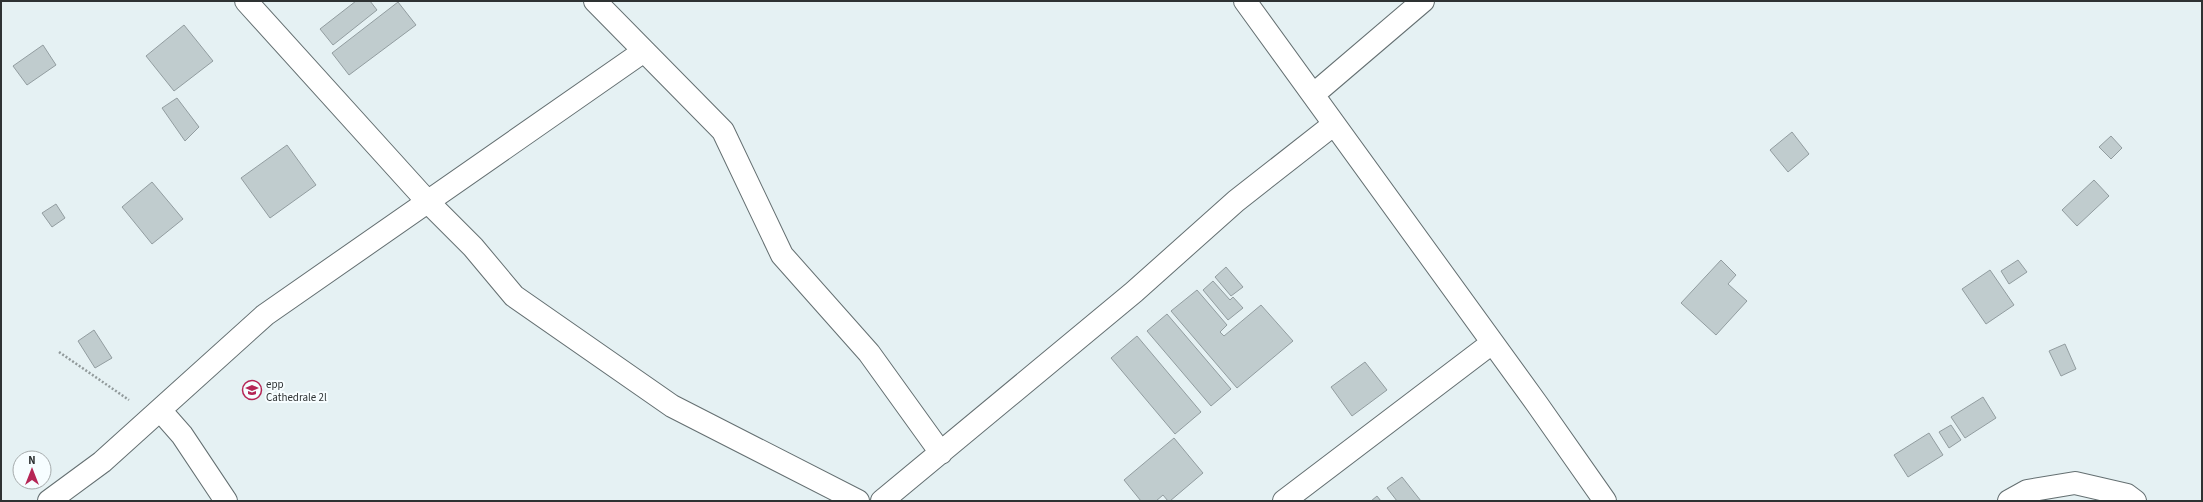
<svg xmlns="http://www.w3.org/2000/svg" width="2203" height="502" viewBox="0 0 2203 502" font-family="'Source Sans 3',sans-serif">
<rect width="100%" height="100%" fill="#e5f1f3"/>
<path fill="#c0ccce" stroke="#929da0" d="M356,1H370L377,10L333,45L320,29Z
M398,2L416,25L349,75L332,53Z
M184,25L213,61L174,91L146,56Z
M43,45L56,65L27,85L13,66Z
M177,98L199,127L185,141L162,108Z
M1792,132L1809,154L1788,172L1770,150Z
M2111,136L2122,148L2111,159L2099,147Z
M287,145L316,185L270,218L241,178Z
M2094,180L2109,196L2077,226L2062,210Z
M152,182L183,219L152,244L122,207Z
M56,204L65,218L52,227L42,213Z
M1721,260L1736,275L1728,284L1747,301L1716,335L1681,303Z
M2018,260L2027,272L2009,284L2001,271Z
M1226,267L1243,287L1231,296L1215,277Z
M1990,270L2014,305L1986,324L1962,289Z
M1213,281L1230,300L1233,297L1243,308L1228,320L1203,290Z
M1197,290L1227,325L1220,332L1224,336L1261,305L1293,341L1237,388L1171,311Z
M1167,314L1231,389L1211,406L1147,331Z
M94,330L112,358L95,368L78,341Z
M1137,336L1201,412L1175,434L1111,358Z
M2065,344L2076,369L2061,376L2049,351Z
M1365,362L1387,390L1352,416L1331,387Z
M1983,397L1996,418L1965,438L1951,417Z
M1951,425L1961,440L1949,448L1939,432Z
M1929,433L1943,455L1908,477L1894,455Z
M1174,438L1203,473L1170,501H1168L1163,495L1156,501H1141L1124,480Z
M1402,477L1421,501H1397L1387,488Z
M1377,496L1381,501H1371Z"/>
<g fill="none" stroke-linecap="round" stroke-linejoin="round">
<g stroke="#646f71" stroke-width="24">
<path id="minor" d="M246,1L427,201L473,247L514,296L672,406L858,501
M595,1L723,131L782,255L869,353L941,453
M1245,1L1537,404L1605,501
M1314,94L1423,1
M160,410L182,435L226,501
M49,501L102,462L265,315L644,51
M882,501L1134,292L1236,201L1333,125
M1284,501L1492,343
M2009,501L2027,491L2075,483L2127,495L2135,501"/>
</g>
<path stroke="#919a9b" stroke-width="2.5" stroke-dasharray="2 2" stroke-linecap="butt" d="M59,352L129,400"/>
<use href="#minor" stroke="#fff" stroke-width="22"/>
</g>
<defs>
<g id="school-ring" transform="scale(1)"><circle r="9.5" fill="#f6fdff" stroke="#b52555" stroke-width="1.5"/><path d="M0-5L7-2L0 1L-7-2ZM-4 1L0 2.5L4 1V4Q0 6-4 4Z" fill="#b52555"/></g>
</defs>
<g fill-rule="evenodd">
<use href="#school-ring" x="252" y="390"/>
</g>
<g text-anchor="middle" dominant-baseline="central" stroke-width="4" stroke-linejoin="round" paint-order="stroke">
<g font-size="11" fill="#2e3233" stroke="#f6fdff" text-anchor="start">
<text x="266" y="384">epp<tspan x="266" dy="13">Cathedrale 2l</tspan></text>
</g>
</g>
<rect width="2203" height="502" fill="none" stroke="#2e3233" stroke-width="4"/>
<g transform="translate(32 470)"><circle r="19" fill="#f6fdff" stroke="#a6acad"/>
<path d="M0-3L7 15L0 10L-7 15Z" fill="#b52555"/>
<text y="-6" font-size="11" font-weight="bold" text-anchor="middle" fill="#2e3233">N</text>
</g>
</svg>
